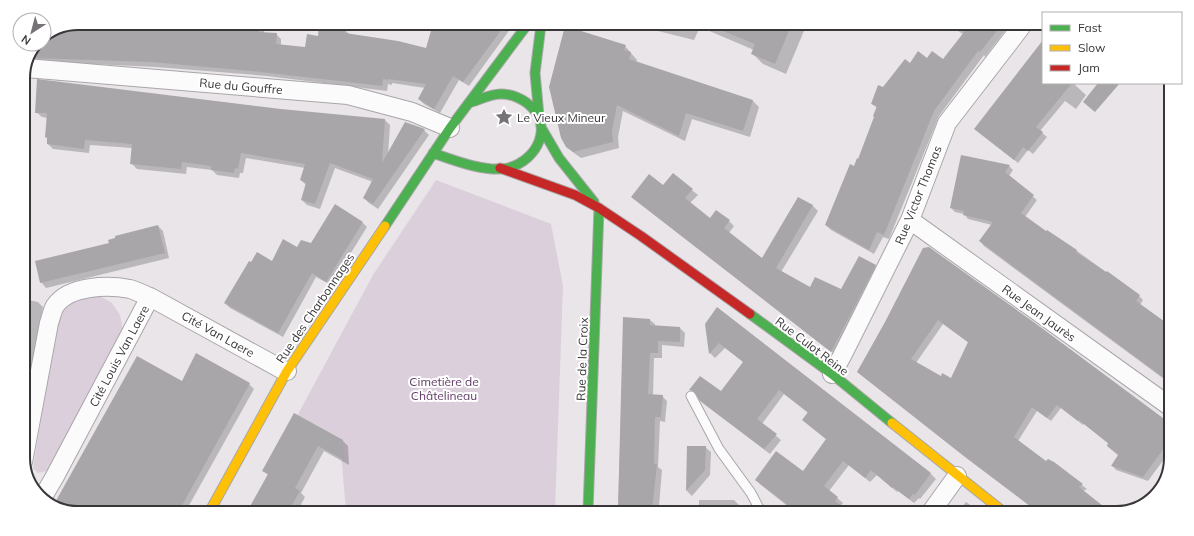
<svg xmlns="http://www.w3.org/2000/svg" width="1194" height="536" viewBox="0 0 1194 536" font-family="Mulish,sans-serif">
<rect width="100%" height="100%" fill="#e9e5e9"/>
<path fill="#dbcfdc" d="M436,180L551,224L563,286L555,511L346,510L340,442L296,418L373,275Z
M89,295L100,296L112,303L120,315L123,331L119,345L47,471L38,473L33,468L55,334L66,304Z"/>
<path fill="#0003" fill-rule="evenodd" d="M78,23L260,24L264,28V33L276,34L281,39V45L306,48L319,37L345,30L349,34L427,50L434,24L513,25L469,86L459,80L440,113L424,104L419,99L425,88L392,83V85L388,84L387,91L267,76L156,67L29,61L37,44H44V37Z
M634,25L806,26L786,74L763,64L752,53L754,50L700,27L694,40Z
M950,26L1008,27L985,57L984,55L939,116L889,239L883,237L874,254L831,230L826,225L859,160L875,117L877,108L872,104L883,89L910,65L927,59L943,61L963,34Z
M1043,44V83H1077L1075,85L1086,95L1076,109L1065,101L1040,131L1047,137L1033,154L1028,150L1018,163L975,129Z
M625,46L637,60L636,63L753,101L759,107L750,137L692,119L685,141L623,111L618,137L619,148L581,158L574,153L567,146Z
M281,110L385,120L390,125L388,155L424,130L429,135L378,209L369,203L364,198L373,182L335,168L320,209L307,205L302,200L306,185L301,180L305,168L246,158L243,173H240L239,178L217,175L212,170L187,167L186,174L137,169L131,163L132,148L90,145L89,153L53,149L48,144V118L42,117L36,112Z
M1009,166L1013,170L1009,176L1037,200L1025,217L1047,233V231L1077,251L1139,296L1143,300L1140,305L1168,325V382L984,246L980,241L992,225L968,219L964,214L955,212L951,208Z
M673,175L698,195L690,203L710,219L716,211L729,221L734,226L729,233L763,260L799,199L813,206L818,211L781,272L810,289L842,291L875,266L880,271L837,356L632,197L663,186Z
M363,223L367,227L331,285L316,277L283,337L230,308L225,303L273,262L297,248L312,244Z
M158,226L163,231L169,258L46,288L41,282L110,244Z
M924,249L1035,324L1167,422V455L1148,481L1116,470L1112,465L1119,455L1109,444L1084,424L1083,425L1061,408L1051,421L1037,411L1018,441L1046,462L1053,463L1087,489L1040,513L858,372L885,323ZM943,324L969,343L952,379L941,377L916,363Z
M23,299L38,302L43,307L23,423Z
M717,309L931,474L936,479L920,499L919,498L914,503L898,491L897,492L877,475L870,482L849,465L829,491L843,503L840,507L847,512H795L761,485L756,480L803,472L827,440L803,420L808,413L784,394L762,424L781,440L770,454L707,406L698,396L696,395L691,390L721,393L744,362L725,348L715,358L710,353L706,325Z
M624,318L650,320L655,324V327L680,328L685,333L684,347L662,345V358H654L653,396H662L667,401L665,422L660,421L658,467L662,470L659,506H657V511H618Z
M196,354L249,384L254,389L187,509H56L182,382Z
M294,414L342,440L348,446L349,465L324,451L301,493L305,497L298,510H249L268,475L264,471Z
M688,447H705L711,452L710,475L692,496L687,491Z
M699,500H734L739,505V511H699Z
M966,502L980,512H958Z"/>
<path fill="#a9a6a9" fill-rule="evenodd" d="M78,23L259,24V32L277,33L276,44L305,47L307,34L318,36L319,24H321L345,29V33L398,41L426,48L433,24L505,25L463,82L453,76L434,109L418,99L426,84L388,79L387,80L383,79L382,86L261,72L151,62L31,58L37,44H44V37Z
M565,26L626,45L624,50L631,52L629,59L753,100L743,131L686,113L679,136L617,105L612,130L613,142L573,152L566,147L561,138L549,87Z
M711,26H791L775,64L751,54L755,44Z
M968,27H1000L980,52L978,51L934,111L884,235L877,232L869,250L825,225L850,164L854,166L857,158L858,159L874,117L873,116L877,106L871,104L878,85L883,87L905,59L910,63L918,51L927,58L932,51L943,59Z
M1043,40V83H1072L1036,127L1043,132L1028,151L1023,147L1014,160L974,129Z
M37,79L281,109L385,119L382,163L405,122L425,129L373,204L363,198L373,179L330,163L315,204L301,200L306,183L300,180L305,164L241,153L238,169L235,168L234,173L211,170V166L182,162L181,169L130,164L132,144L85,140L84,149L47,144V138L45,137L47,113H35Z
M1098,83H1120L1095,112L1083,102Z
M961,155L1010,165L1005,172L1034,195L1021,213L1046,231L1047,230L1077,250L1076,252L1106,272L1107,271L1140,295L1136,301L1168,324V381L979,241L993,222L963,215L964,211L950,208Z
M673,173L693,189L685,198L710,218L716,210L730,220L724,228L762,258L798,197L813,205L776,268L810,287L815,277L841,289L859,256L876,265L831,352L631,197L649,174L663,185Z
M335,204L363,222L326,282L312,273L278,333L224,303L249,261L251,262L257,252L272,261L283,239L297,247L301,240L311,243Z
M158,225L165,253L40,283L35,261L109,243L108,240L115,238V236Z
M929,247L1035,323L1167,421V444L1143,477L1111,466L1118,455L1107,446L1108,443L1079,420L1078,421L1057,405L1047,418L1032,407L1014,437L1046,461L1048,459L1054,462L1083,484L1079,487L1112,513H1039L965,457L857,372L885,322L923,248ZM938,320L968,342L951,378L942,373L941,376L911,359Z
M717,307L931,473L915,495L913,494L909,499L893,487L892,488L871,470L865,478L843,461L824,486L838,497L835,501L849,512H797L755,480L776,451L803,471L826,439L802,420L808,412L779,390L757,419L777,434L764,449L700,401L694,391L689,390L700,376L721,391L743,362L719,343L709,354L705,324Z
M623,317L650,319V325L680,327V342L658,341V353H650L648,394L663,395L661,417H655L654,464H657L652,511H618Z
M196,353L250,383L180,509H56L53,506L137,356L182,381Z
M294,413L343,440L344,460L318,446L295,488L300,491L289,510H248L268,474L262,471Z
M687,446H706L705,470L686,491Z"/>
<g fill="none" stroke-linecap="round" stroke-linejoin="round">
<g stroke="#a9a6a9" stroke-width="11">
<path id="lane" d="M691,396L719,449L751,493L761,512"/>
</g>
<g stroke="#a9a6a9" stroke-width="20">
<path id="street" d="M26,68L348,95L412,112L450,128
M910,220L1168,405
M832,374L842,356L910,220L947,123L1021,27
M23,462L49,323C51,318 52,311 55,306C69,285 109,285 130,289C137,291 144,295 150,297L283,370L287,371
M42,497L44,495L54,478L150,297
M931,512L957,476"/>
</g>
<g stroke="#a9a6a9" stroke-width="11">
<path id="fast" d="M539,116L535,73L541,25
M542,129L559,158L594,202
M433,153C453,160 486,173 508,168C538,160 555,125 527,103C520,98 510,94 501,94C490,94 479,100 469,103
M385,226L450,128L527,25
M750,314L832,374L892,423
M588,511L599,208"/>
</g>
<g stroke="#a9a6a9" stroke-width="11">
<path id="slow" d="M892,423L1005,513
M211,509L287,371L385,226"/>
</g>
<g stroke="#a9a6a9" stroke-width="11">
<path id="jam" d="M500,168L575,195L599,208L641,236L750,314"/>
</g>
<use href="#lane" stroke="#fcfbfc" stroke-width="9"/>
<use href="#street" stroke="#fcfbfc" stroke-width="18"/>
<use href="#fast" stroke="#4caf50" stroke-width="9"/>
<use href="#slow" stroke="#ffc107" stroke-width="9"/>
<use href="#jam" stroke="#c62828" stroke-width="9"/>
</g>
<defs>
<g id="sight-bare" transform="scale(1.38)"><path d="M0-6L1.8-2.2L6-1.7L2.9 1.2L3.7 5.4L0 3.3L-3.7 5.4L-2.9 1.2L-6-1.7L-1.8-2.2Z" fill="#767376" stroke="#fff" stroke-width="2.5" paint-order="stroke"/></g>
</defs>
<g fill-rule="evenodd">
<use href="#sight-bare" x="504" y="117"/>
</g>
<g text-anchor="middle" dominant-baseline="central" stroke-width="4" stroke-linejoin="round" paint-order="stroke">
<g font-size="12" fill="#383638" stroke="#fff">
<text transform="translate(241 86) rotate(5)">Rue du Gouffre</text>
<text transform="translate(918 195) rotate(-68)">Rue Victor Thomas</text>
<text transform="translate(315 308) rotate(-56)">Rue des Charbonnages</text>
<text transform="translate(1039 313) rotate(36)">Rue Jean Jaurès</text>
<text transform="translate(218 334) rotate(29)">Cité Van Laere</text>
<text transform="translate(812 346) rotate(37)">Rue Culot Reine</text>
<text transform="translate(119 356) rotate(-62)">Cité Louis Van Laere</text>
<text transform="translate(582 359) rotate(-88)">Rue de la Croix</text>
</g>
<g font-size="12" fill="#383638" stroke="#fff" text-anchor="start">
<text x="517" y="117">Le Vieux Mineur</text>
</g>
<g font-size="12" fill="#623c66" stroke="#fff">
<text x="444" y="381">Cimetière de<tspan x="444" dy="14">Châtelineau</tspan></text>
</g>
</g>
<path d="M0 0H1194V536H0ZM78 30H1116A48 48 0 0 1 1164 78V458A48 48 0 0 1 1116 506H78A48 48 0 0 1 30 458V78A48 48 0 0 1 78 30Z" fill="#fff" fill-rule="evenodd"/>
<path fill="none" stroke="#383638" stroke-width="2" d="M78 30H1116A48 48 0 0 1 1164 78V458A48 48 0 0 1 1116 506H78A48 48 0 0 1 30 458V78A48 48 0 0 1 78 30Z"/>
<rect x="1042" y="12" width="140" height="72" fill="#ffffff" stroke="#afafaf"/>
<rect x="1050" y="25" width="20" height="6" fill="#4caf50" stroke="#afafaf"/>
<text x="1078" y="32" font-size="12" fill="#383638">Fast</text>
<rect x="1050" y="45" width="20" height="6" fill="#ffc107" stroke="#afafaf"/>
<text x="1078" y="52" font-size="12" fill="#383638">Slow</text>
<rect x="1050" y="65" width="20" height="6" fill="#c62828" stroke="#afafaf"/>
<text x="1078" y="72" font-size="12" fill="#383638">Jam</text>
<g transform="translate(32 32) rotate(216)"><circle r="19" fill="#ffffff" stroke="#afafaf"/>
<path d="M0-3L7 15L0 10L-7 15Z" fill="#767376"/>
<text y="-6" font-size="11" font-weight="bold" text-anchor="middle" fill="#383638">N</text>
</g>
</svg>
